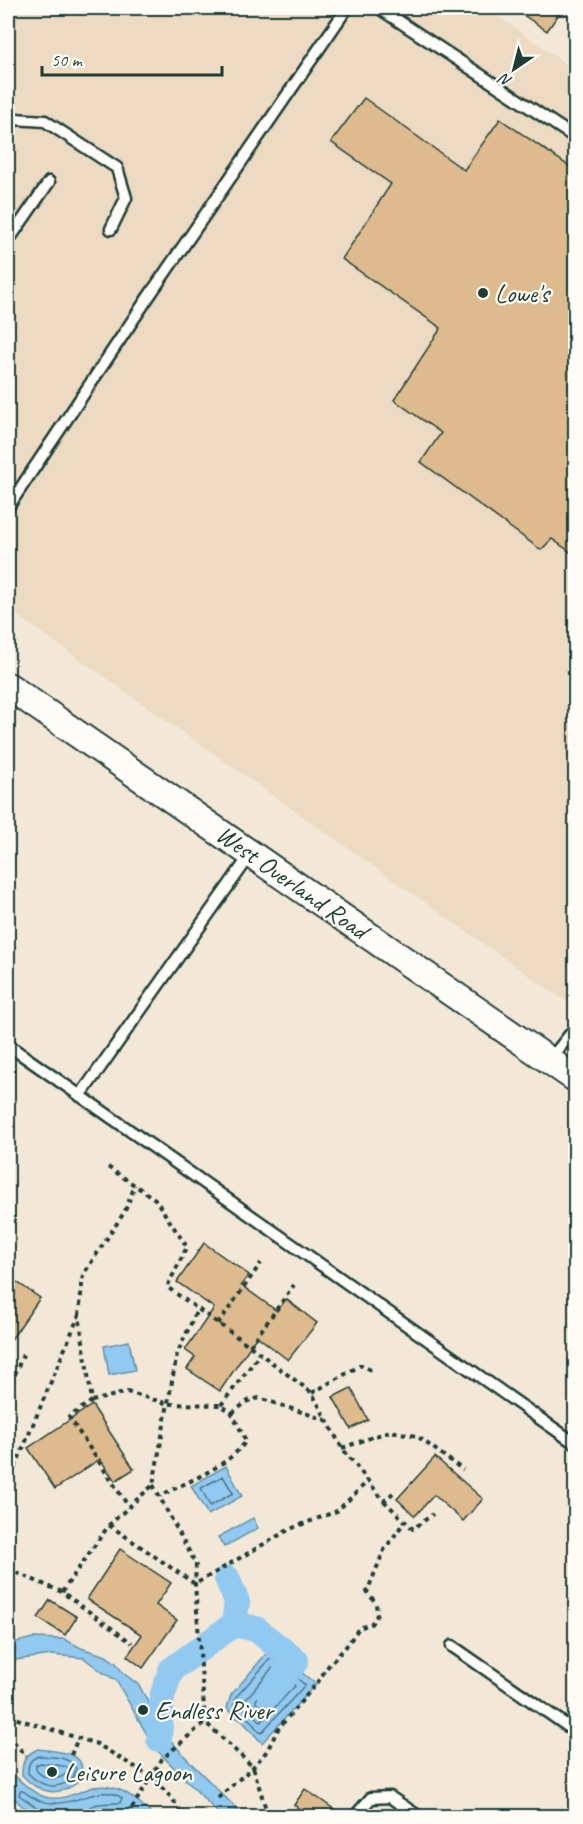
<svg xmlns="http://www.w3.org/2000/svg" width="583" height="1824" viewBox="0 0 583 1824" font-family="Caveat,sans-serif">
<rect width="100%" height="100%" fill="#f3e8d8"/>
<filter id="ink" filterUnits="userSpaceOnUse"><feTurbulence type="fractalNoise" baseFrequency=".0167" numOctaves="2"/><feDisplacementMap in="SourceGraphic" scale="12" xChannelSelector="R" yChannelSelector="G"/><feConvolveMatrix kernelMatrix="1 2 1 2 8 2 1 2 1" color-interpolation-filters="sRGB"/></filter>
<g filter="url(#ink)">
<path fill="#ecdac2" d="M8,8H486L575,70V1008L8,609Z"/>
<path fill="#92c9f1" stroke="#6491a5" stroke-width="1.5" d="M129,1341L135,1370L109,1375L104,1346Z
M226,1466L242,1496L208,1515L191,1486Z
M253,1518L258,1528L224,1547L218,1537Z
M33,1638L64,1639L81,1648L106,1656L116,1663L123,1673L139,1685L165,1734L190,1762L244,1816H221L154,1747L116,1680L102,1672L84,1658L52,1655L8,1661V1644Z
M271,1648L316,1684L262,1743C256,1737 251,1730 245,1724C239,1717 235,1720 227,1708L231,1695Z
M38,1749C59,1752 93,1751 78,1782C58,1798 38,1793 22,1775C22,1761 25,1755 38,1749Z
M8,1770C19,1779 31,1793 45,1797C63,1802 78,1791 94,1787C118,1782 139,1800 153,1816H132L119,1809H102L82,1816H42L22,1806L8,1792Z"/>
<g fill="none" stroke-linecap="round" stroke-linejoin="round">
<path stroke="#4d7580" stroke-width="1.5" d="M223,1476L233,1493L210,1506L201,1488Z
M271,1658L274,1659L305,1685L261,1733C256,1729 254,1725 250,1720C245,1714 238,1714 234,1706L236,1697Z
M272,1668L293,1684L295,1686L261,1722L253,1713L243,1707L242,1704Z
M273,1681L281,1685V1688L264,1707H261L256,1703V1700Z
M39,1756C52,1757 71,1756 76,1769L73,1778C58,1791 40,1787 28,1773C28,1763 30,1759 39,1756Z
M41,1763L63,1766L68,1768V1772C58,1782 44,1780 36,1770V1765Z
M42,1816L40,1810L19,1795L20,1791H23C64,1824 94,1778 122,1798L120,1803C108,1803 86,1802 83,1816"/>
<path stroke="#92c9f1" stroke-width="26" d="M227,1578L237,1602L234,1624
M159,1739L162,1697L171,1670L234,1624L256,1629L296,1661L270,1693"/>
</g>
<path fill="#ddbb8f" stroke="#1f3d34" stroke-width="1.5" d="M513,8H563L547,31Z
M364,98L464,170L500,119L576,171V556L552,539L541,550L421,462L441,433L394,400L441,328L342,259L391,184L331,142Z
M204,1243L249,1275L241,1285L277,1311L286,1299L317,1323L288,1360L257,1336L220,1391L187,1369L195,1357L185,1350L214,1308L177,1282Z
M8,1276L40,1298L8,1344Z
M351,1388L368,1420L351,1429L333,1397Z
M92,1405L134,1469L115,1481L100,1459L55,1489L28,1448Z
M435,1457L483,1499L463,1521L434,1495L415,1516L397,1499Z
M120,1549L171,1583L156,1605L177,1620L143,1668L127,1656L142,1635L87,1599Z
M50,1600L77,1617L65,1635L38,1618Z
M305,1789L344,1816H310L294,1805Z"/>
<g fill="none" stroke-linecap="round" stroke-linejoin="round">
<g stroke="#1f3d34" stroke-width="15">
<path id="service" d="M379,8L576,138
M8,127L14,119L45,121L117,168L126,198L111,229
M8,241L49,182
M8,507L147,299L347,8
M8,1045L576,1444
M549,1061L576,1027
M80,1096L251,854
M452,1646L576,1732
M355,1816L371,1798L390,1797L418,1816"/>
</g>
<g stroke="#1f3d34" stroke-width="30">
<path id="tertiary" d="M8,686L576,1079"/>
</g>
<path stroke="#1f3d34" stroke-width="4" stroke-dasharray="4.5 4.5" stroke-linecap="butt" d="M108,1167L155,1199L187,1247L167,1287L250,1346L312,1393L342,1448L384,1501L393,1493
M79,1315L83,1275L125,1211L135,1185
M218,1324L261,1263
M250,1346L294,1285
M8,1392L24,1352
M312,1393L361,1365L373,1371
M92,1401L69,1417L129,1507
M221,1405L260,1354
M232,1413L248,1401L259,1398L326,1420
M342,1448L390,1431L417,1436L463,1470
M8,1484L79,1315L92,1401L127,1392L169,1404L221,1405L232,1413L246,1441C228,1467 188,1481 160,1496
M153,1485L196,1564L195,1584L205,1722L253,1767L268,1816
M384,1501L413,1529L433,1514
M109,1525L195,1584L290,1529L337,1511L367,1482
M8,1569L62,1592L132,1643
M62,1592L109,1525L153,1485L177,1354L197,1310
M8,1629L14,1652
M8,1716L97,1744L151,1777L171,1797L182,1814
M8,1735L26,1756
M71,1755L78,1738
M218,1798L253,1767L267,1751L278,1729L316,1684L329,1665L345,1648L359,1628L371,1624L377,1615L376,1603L367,1592L384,1550L406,1520
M127,1816L162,1759L205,1722"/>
<use href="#service" stroke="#fdfcf7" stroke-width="10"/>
<use href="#tertiary" stroke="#fdfcf7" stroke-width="26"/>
</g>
</g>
<g fill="#1f3d34" stroke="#fdfcf7" stroke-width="2">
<circle cx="483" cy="293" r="6"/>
<circle cx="143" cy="1710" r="6"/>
<circle cx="52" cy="1772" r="6"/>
</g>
<g text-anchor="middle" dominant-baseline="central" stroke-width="4.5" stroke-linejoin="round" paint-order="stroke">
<g font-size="26" fill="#1f3d34" stroke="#fdfcf7" text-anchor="start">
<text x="495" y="293">Lowe's</text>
<text x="155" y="1710">Endless River</text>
<text x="64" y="1772">Leisure Lagoon</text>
</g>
<g font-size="26" fill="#1f3d34" stroke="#fdfcf7">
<text transform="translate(292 882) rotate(35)">West Overland Road</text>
</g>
</g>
<rect width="583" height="1824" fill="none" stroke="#fdfcf7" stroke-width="30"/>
<rect x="15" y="15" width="553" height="1794" fill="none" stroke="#1f3d34" stroke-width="2" filter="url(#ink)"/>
<g transform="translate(514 69) rotate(215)" stroke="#fdfcf7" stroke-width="4.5" paint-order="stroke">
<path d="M0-4.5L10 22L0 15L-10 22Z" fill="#1f3d34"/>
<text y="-9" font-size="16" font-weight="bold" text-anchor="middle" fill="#1f3d34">N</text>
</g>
<path d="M42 66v9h180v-9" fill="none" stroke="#1f3d34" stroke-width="3"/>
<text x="51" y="66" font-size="18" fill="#1f3d34" stroke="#fdfcf7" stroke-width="4.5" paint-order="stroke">50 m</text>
</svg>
